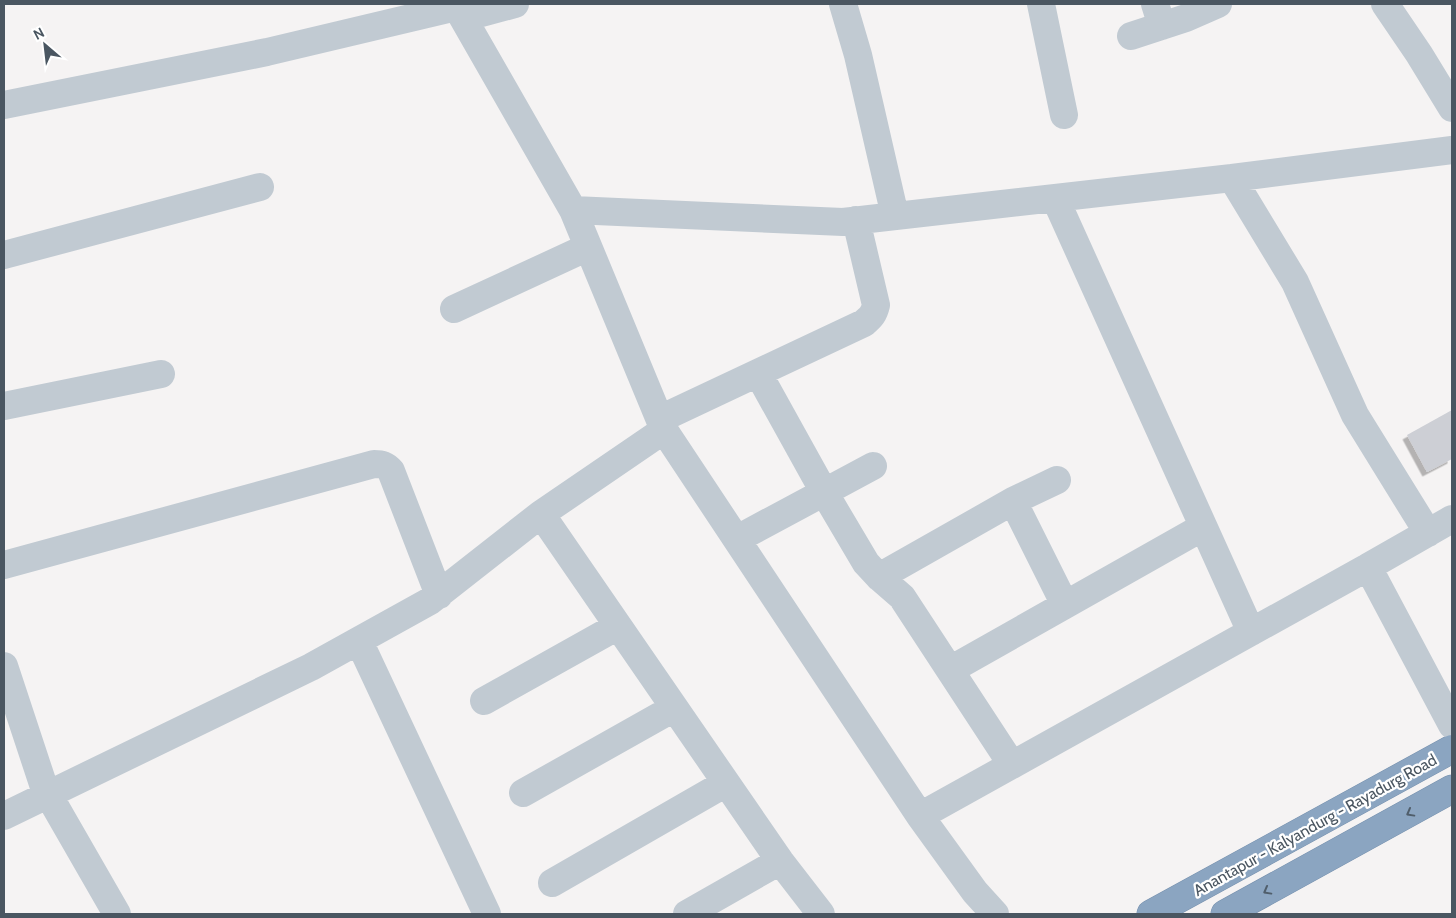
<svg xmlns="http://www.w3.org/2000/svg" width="1456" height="918" viewBox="0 0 1456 918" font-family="Cabin,sans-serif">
<defs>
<filter id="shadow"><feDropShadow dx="-4.5" dy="4.5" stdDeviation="0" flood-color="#0004"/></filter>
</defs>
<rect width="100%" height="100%" fill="#f5f3f3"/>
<path fill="#cdcfd5" filter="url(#shadow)" d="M1452,410V459L1427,472L1407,435Z"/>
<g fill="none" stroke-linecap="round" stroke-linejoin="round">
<g stroke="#7690ad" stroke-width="29">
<path id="highway" d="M1151,914L1452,749
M1225,914L1452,789"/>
</g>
<path stroke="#c1cad2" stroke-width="28" d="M455,4L573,210L664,430L920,816L1368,567
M843,4L858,55L895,216
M1041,4L1064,115
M1155,4L1162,26
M1385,4L1419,54L1452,108
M463,18L515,4
M1131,36L1186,18L1218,4
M4,105L267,52L457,7
M1055,198L1251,632
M573,210L843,222L1232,178
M4,255L260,187
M454,309L588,247
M758,373L824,492L866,563L879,577L902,597L1012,765
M4,406L161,374
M660,419L864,323C871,317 874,314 876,305L856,220
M664,430L541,514L780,861L821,914
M1013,501L1065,605
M1452,519L1368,567L1452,725
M1428,533L1355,415L1295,282L1232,178L1452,150
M737,539L873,466
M4,565L374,464C382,464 386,465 391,471L439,595
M879,577L1013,501L1057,480
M359,641L487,914
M4,666L44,787L117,914
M950,670L1203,527
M484,701L618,626
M523,793L674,708
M4,816L311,667L430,601L541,514
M920,816L975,892L995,914
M552,883L726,783
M687,914L780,861"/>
<use href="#highway" stroke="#8ba5c1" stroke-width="28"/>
</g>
<defs><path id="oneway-chevron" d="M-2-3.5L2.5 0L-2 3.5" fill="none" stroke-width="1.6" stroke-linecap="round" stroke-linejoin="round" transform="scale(1.25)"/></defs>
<g stroke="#505e6b">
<use href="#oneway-chevron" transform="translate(1410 813) rotate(151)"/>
<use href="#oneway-chevron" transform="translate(1267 891) rotate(151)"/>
</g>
<g text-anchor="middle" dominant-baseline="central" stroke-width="4.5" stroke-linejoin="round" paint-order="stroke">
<g font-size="16" fill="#4a5661" stroke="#fff">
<text transform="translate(1315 825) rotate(-29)">Anantapur - Kalyandurg - Rayadurg Road</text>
</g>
</g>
<rect width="1456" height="918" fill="none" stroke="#4a5661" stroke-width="10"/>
<g transform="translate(45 45) rotate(332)" stroke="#ffffff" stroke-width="4" paint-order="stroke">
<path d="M0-4L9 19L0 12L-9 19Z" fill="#4a5661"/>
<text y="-8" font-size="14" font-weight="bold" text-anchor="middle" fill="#4a5661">N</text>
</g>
</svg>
